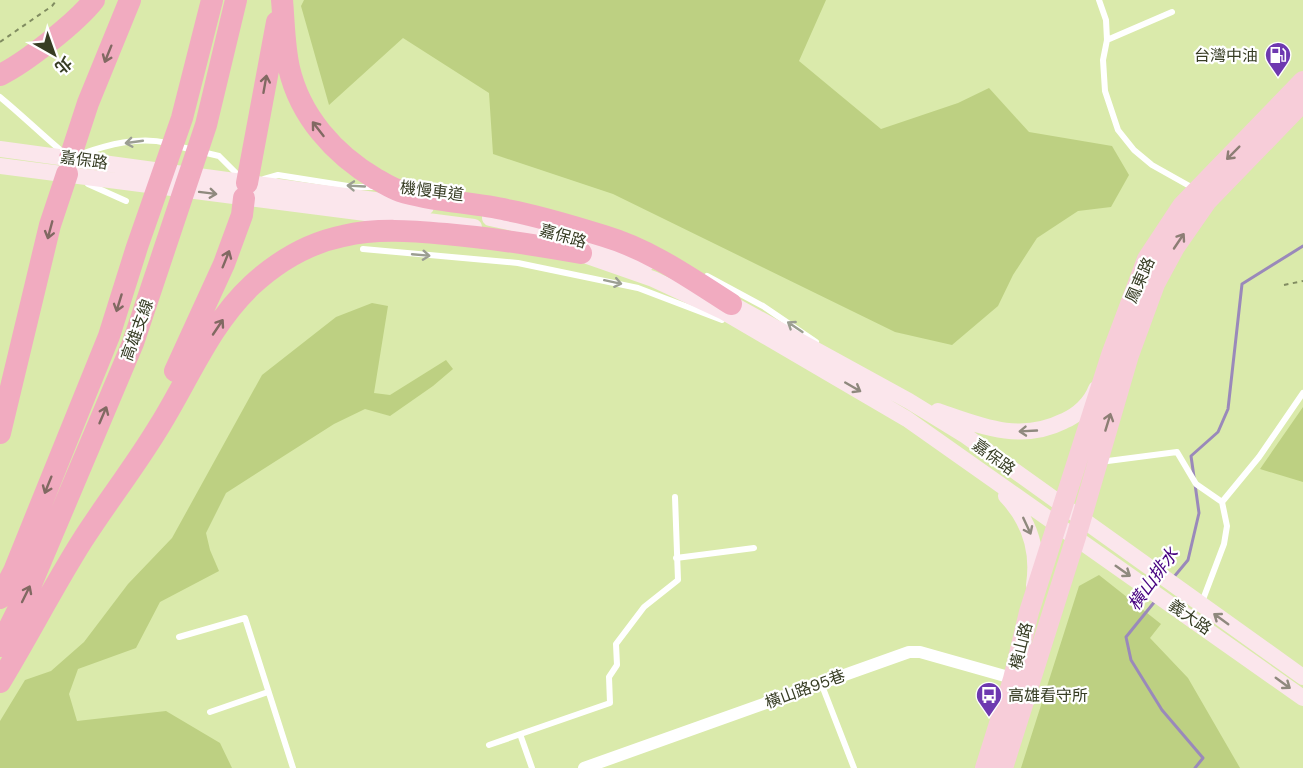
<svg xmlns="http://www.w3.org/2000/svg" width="1303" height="768" viewBox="0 0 1303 768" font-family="'DM Sans','Noto Sans TC',sans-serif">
<rect width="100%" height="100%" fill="#daeaab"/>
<path fill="#bdd082" d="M304,0H826L799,61L881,129L958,103L989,88L1029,132L1112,146L1129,175L1111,207L1078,211L1037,238L1013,275L998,306L952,345L895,332L613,194L493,154L489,93L403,38L329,105L301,6Z
M372,303L388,306L374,393L390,395L446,360L453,369L433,386L390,416L365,409L334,424L226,493L206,533L210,550L219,571L160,602L136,648L78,669L69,694L77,721L166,711L220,743L232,768H0V721L25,680L51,671L84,642L128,584L172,538L262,375L336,317Z
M1303,407V482L1260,469Z
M1099,575L1161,624L1150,638L1188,678L1240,768H1021L1079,586Z"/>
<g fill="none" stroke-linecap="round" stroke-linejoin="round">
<path stroke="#9a89ba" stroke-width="3" d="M1194,477L1191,456L1218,432L1228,409L1242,284L1303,246
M1173,578L1188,560L1199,513L1195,484
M1156,600L1126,637L1131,660L1162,710L1203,758L1195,768"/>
<path stroke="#818c61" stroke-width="2" stroke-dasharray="4.5 4.5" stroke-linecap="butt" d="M0,42L52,6L57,0
M1284,285L1303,281"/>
<path stroke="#fff" stroke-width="6" d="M1099,0L1106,20L1107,40L1103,60L1105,91L1118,130L1134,150L1152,165L1193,188
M1107,40L1172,12
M0,97C22,115 42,135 64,153
M177,146L219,156L241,178
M81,154C107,145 139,136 167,143
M264,179L278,175L354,187H375
M88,184L126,201
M363,249L518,263L638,288L722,320
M707,276L763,306L816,342
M1100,462L1177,452L1196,484L1222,502L1227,526L1224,544L1202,602
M1222,502L1259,457L1303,393
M676,558L754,548
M179,637L245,618L293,768
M821,683L854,768
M210,712L268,692
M520,734L532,768
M489,745L610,703L609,677L617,665L616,644L644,607L678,580L675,497"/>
<path stroke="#fff" stroke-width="12" d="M584,768L909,652H920L1019,680"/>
<path stroke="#fbe6ec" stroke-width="16" d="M0,149L426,207
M0,166L474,227
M490,218L558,233L646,264
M570,250L653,279L724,312L907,419L1303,698
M732,304L909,401L966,436L1303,677
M938,411C981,426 1020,443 1064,421C1078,415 1091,403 1096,389
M1006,496C1030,521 1039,551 1034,585"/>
<path stroke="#f7cdd9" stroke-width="20" d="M985,768L1013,679L1029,612L1111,355L1147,259L1182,206L1303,81
M1003,768L1076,537L1129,355L1155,284L1175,247L1207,201L1303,102"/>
<path stroke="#f1abc0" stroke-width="22" d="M282,0C284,22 284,46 289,68C300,116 334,154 376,179C384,183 391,188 400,191C435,202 472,202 507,210C539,216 572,226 604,236C651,250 690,278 731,304
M0,75C25,63 77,22 94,0
M70,158L88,103L130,0
M247,183L277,22
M175,371L224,264L242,215L244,198
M0,433L50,225L67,174
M0,598L14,571L109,336L137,247L182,118L212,0
M0,646L32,582L133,343L206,125L236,0
M0,682C28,636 53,587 82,541C107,502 136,465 160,425C189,378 211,323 252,285C277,262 309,243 343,236C377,228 412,231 446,234C492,238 536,245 581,253"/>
</g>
<defs><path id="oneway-shaft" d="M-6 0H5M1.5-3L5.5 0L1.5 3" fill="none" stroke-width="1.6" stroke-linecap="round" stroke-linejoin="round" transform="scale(1.5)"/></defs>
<g stroke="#816962">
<use href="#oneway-shaft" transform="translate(108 54) rotate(112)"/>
<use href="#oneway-shaft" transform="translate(265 84) rotate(-80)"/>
<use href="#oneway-shaft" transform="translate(318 129) rotate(-128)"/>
<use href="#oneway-shaft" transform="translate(50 230) rotate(105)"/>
<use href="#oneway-shaft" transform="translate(226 259) rotate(-68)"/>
<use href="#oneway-shaft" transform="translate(119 303) rotate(107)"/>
<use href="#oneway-shaft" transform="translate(218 327) rotate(-56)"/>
<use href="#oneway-shaft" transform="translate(103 415) rotate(-67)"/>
<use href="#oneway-shaft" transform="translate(48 485) rotate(112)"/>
<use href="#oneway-shaft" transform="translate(26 594) rotate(-64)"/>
</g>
<g stroke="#9b9e92">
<use href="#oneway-shaft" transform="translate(134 142) rotate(172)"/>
<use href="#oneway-shaft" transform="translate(356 186) rotate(-177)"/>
<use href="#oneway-shaft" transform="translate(421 255) rotate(5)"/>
<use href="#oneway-shaft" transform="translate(613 282) rotate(12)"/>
<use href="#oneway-shaft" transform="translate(795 327) rotate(-146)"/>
</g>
<g stroke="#8d7e75">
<use href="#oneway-shaft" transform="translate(1233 153) rotate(135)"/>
<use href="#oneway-shaft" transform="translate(1179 241) rotate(-56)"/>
<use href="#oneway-shaft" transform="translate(1108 422) rotate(-73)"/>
</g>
<g stroke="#8f897e">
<use href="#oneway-shaft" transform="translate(208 193) rotate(7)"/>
<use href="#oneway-shaft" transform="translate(853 387) rotate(30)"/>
<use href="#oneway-shaft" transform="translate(1028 431) rotate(177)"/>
<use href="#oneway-shaft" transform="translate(1027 526) rotate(65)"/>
<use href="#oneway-shaft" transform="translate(1123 571) rotate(35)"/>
<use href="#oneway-shaft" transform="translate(1221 619) rotate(-144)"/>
<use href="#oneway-shaft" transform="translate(1283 683) rotate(36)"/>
</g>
<defs>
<g id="fuel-pin" transform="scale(1.35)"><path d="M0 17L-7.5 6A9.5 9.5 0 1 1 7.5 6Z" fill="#6e39b0" stroke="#fff"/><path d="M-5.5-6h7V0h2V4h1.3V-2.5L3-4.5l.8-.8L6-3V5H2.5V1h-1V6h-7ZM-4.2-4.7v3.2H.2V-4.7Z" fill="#fff"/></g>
<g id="bus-pin" transform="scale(1.35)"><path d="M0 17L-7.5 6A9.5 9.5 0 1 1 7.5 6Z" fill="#6e39b0" stroke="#fff"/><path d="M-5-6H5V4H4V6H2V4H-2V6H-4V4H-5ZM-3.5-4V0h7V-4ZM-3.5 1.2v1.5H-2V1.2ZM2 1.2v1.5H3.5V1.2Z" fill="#fff"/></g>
</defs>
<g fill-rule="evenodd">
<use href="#fuel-pin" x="1278" y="55"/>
<use href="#bus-pin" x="989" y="695"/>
</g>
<g text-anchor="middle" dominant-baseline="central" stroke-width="4.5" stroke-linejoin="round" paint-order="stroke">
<g font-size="16" fill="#373d24" stroke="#fff" text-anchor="end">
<text x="1258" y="55">台灣中油</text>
<text x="1008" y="695" text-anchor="start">高雄看守所</text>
</g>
<g font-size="16" fill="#373d24" stroke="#fff">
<text transform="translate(84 160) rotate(8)">嘉保路</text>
<text transform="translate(432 191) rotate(7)">機慢車道</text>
<text transform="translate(563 236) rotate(16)">嘉保路</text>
<text transform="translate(1140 280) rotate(-66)">鳳東路</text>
<text transform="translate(137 330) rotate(-70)">高雄支線</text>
<text transform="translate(994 457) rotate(36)">嘉保路</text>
<text transform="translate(1190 617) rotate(35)">義大路</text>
<text transform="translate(1021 646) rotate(-76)">橫山路</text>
<text transform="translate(805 689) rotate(-20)">橫山路95巷</text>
</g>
<g font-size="18" font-style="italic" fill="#470380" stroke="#fff">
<text transform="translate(1153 579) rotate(-54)">橫山排水</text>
</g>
</g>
<g transform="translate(54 54) rotate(140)" stroke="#ffffff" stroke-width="4.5" paint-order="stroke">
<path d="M0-4.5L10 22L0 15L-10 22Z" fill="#373d24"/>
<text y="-9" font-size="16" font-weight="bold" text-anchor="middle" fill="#373d24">北</text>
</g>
</svg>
